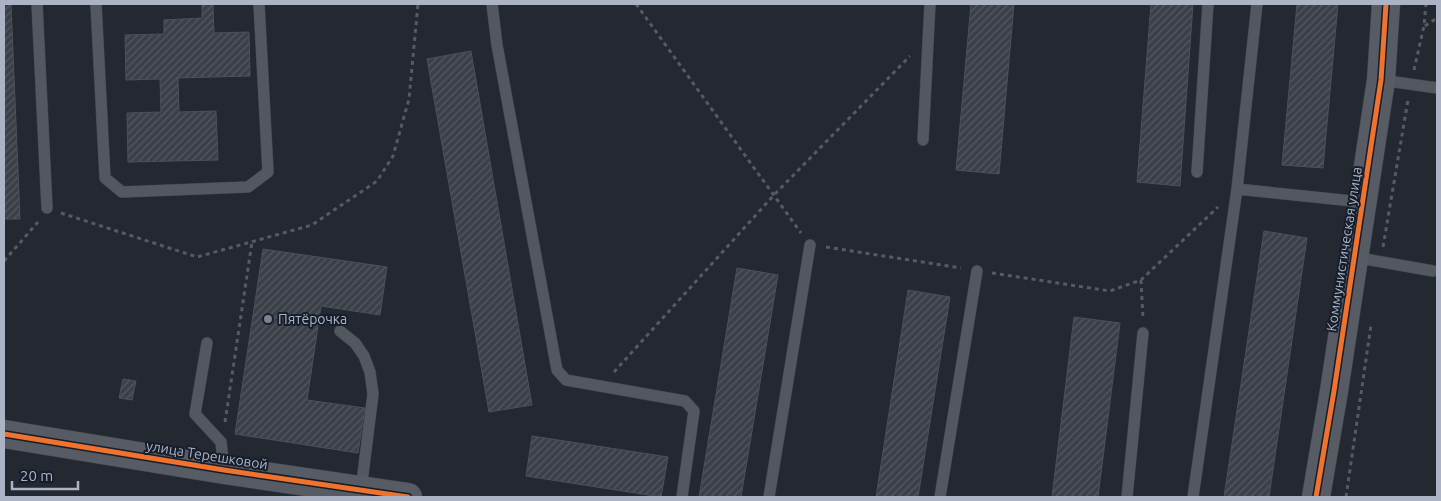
<svg xmlns="http://www.w3.org/2000/svg" width="1441" height="501" viewBox="0 0 1441 501" font-family="Ubuntu,sans-serif">
<defs>
<pattern id="building-hatch" width="6" height="6" patternUnits="userSpaceOnUse" patternTransform="scale(1.25)"><rect width="6" height="6" fill="#3b3f48"/><path d="M-1 1l2-2M0 6l6-6M5 7l2-2" fill="none" stroke="#555861"/></pattern>
</defs>
<rect width="100%" height="100%" fill="#242831"/>
<path fill="url(#building-hatch)" stroke="#4b505a" d="M4,4H11L20,219H4Z
M202,4H213L214,33L249,32L250,76L178,78L179,112L216,111L218,160L128,162L127,113L161,112L160,79L126,80L125,35L164,34V20L202,18Z
M971,4H1014L999,174L956,170Z
M1151,4H1193L1180,186L1137,182Z
M1297,4H1338L1323,168L1282,165Z
M471,51L532,405L489,412L427,59Z
M1264,231L1307,238L1269,497H1224Z
M263,249L387,267L380,315L321,306L307,400L365,408L358,453L235,434Z
M737,268L778,275L741,497H699Z
M908,290L950,297L918,497H876Z
M1074,317L1120,323L1098,497H1052Z
M123,379L136,381L132,400L119,398Z
M532,436L668,457L661,497L526,476Z"/>
<g fill="none" stroke-linecap="round" stroke-linejoin="round">
<g stroke="#40434a" stroke-width="12">
<path id="lane" d="M37,4L47,208
M96,4L105,178L122,192L248,187L268,172L259,4
M492,4L497,45L557,370L566,380L685,401L694,411L682,497
M1381,80L1437,88
M923,140L930,4
M1197,172L1208,4
M1237,189L1257,4
M1354,257L1433,271
M340,331L355,343L364,356L370,372L373,394L361,490
M207,343L195,414L221,442L224,470
M769,497L810,245
M940,497L977,271
M1127,497L1143,333
M1193,497L1237,189L1362,202"/>
</g>
<g stroke="#40434a" stroke-width="29">
<path id="secondary" d="M4,434L224,470L408,497
M1316,497L1334,391L1381,80L1386,4"/>
</g>
<path stroke="#565b63" stroke-width="3" stroke-dasharray="4 4" stroke-linecap="butt" d="M636,4L801,233
M1425,26L1437,18
M1414,70L1424,26L1426,4
M61,213L197,257L312,225L377,181L393,156L409,99L418,4
M826,247L961,268
M1383,247L1408,100
M4,261L38,222
M992,273L1110,291L1141,280L1218,207
M1141,280L1143,318
M614,372L774,195L910,56
M225,422L252,242
M1346,497L1371,325"/>
<use href="#lane" stroke="#535760" stroke-width="11"/>
<use href="#secondary" stroke="#575b64" stroke-width="28"/>
<g stroke="#171e2b" stroke-width="8">
<path id="cycleway" d="M4,434L224,470L408,497
M1316,497L1334,391L1381,80L1386,4"/>
</g>
<use href="#cycleway" stroke="#ef722f" stroke-width="5"/>
</g>
<circle fill="#7c8291" stroke="#171e2b" stroke-width="2" cx="268" cy="319" r="5"/>
<g text-anchor="middle" dominant-baseline="central" stroke-width="4" stroke-linejoin="round" paint-order="stroke">
<g font-size="14" fill="#abb3c4" stroke="#171e2b">
<text transform="translate(1344 249) rotate(-81)">Коммунистическая улица</text>
<text transform="translate(207 455) rotate(9)">улица Терешковой</text>
</g>
<g font-size="14" fill="#abb3c4" stroke="#171e2b" text-anchor="start">
<text x="278" y="319">Пятёрочка</text>
</g>
</g>
<rect width="1441" height="501" fill="none" stroke="#abb3c4" stroke-width="10"/>
<path d="M12 481v8h66v-8" fill="none" stroke="#abb3c4" stroke-width="2.5"/>
<text x="20" y="481" font-size="15" fill="#abb3c4" stroke="#171e2b" stroke-width="4" paint-order="stroke">20 m</text>
</svg>
